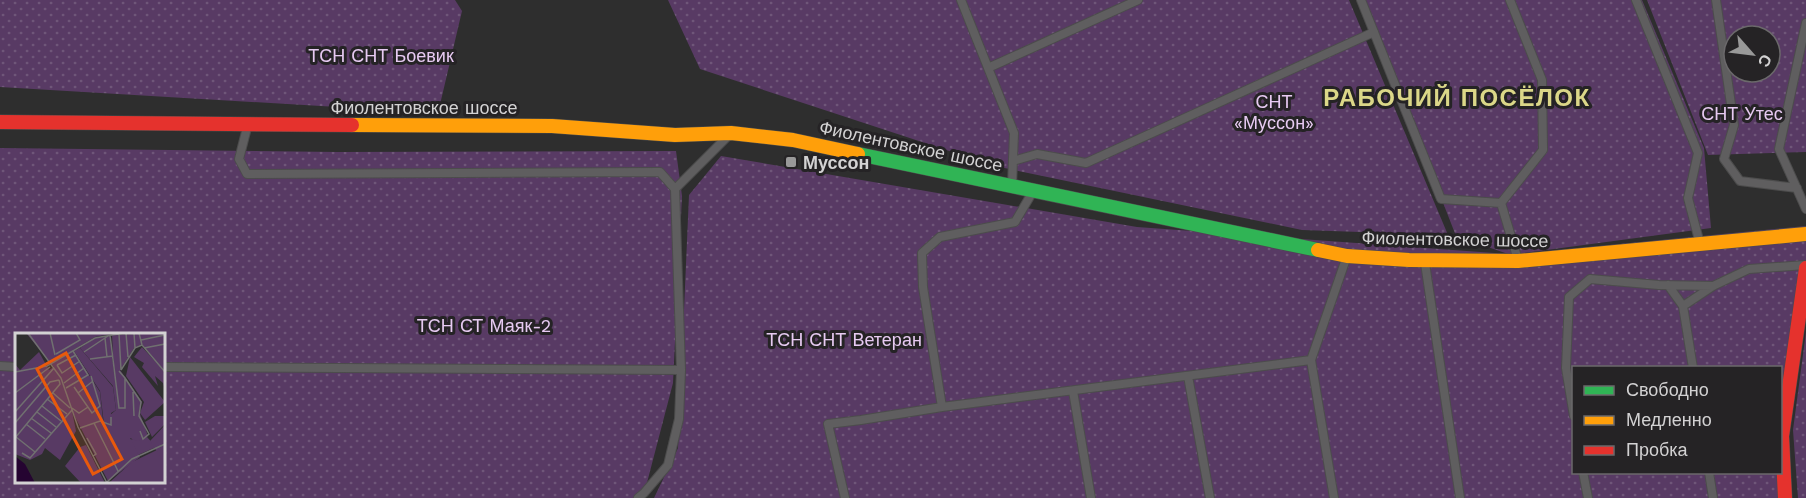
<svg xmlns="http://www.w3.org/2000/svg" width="1806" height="498" viewBox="0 0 1806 498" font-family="'Work Sans',sans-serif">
<defs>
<pattern id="garden-dots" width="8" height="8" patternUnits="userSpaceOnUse" patternTransform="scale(1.5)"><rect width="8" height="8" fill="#583a64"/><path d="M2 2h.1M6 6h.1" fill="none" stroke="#6f5679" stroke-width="1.8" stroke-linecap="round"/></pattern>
</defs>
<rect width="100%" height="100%" fill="#2e2e2e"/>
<path fill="url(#garden-dots)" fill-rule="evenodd" d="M0,0H455L462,11L438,113L0,87Z
M668,0H1349L1448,235L1302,230L995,166L700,69Z
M1364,0H1642L1704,148L1711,228L1516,254L1806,226V292L1787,437L1791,498H654L678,448L689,195L721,156L1137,227L1508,254L1456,236ZM1574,368H1780V472H1574Z
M1647,0H1806V152L1708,155ZM1734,36H1770V72H1734Z
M0,148L338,152L676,151L682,196L673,383L643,498H0ZM16,334H164V482H16Z
M1806,332V498H1798L1793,430Z"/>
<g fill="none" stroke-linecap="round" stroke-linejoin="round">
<g stroke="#4c4c4c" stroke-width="10">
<path id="lane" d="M961,0L1014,133L1012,186
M1361,0L1441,199L1501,203
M1636,0L1698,153L1688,198L1699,240
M1716,0L1734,125L1724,159L1740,181L1797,188
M1806,23L1779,149L1806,209
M988,68L1138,0
M248,124L239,159L247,174L660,172L675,189
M1013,161L1037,154L1086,163L1374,32
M1501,203L1543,150L1542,80L1510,0
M1501,203L1518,260
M1425,263L1460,498
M1668,285L1683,306
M0,366L16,367
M164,367L681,370
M1693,368L1683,306L1713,286L1749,269L1805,265
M1188,376L1210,498
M1073,391L1091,498
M942,407L923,287L922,253L940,237L1015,222L1032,193
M1574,416L1566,368L1569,297L1590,279L1659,285L1713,286
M1583,472L1588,498
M1709,472L1713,498
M638,498L644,493L668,465L679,419L681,370L675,189L727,137
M845,498L828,424L861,420L942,407L1311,360
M1334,498L1311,360L1347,256"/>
</g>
<g stroke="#4c4c4c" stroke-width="15">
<path id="fast" d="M858,154L1318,250"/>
</g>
<g stroke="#4c4c4c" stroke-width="15">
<path id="slow" d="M352,125L552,126L675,135L731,133L793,140L858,154
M1318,250L1347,256L1409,260L1518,261L1806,234"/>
</g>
<g stroke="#4c4c4c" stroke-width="15">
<path id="jam" d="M0,122L352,125
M1785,498L1782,436L1806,268"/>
</g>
<use href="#lane" stroke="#5f5e5f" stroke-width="8"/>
<use href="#fast" stroke="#30b455" stroke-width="14"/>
<use href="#slow" stroke="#ff9f0a" stroke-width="14"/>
<use href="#jam" stroke="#e5322d" stroke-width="14"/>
</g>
<rect fill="#999" stroke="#252325" stroke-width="2" x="785" y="156" width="12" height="12" rx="3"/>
<g text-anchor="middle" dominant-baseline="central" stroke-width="6" stroke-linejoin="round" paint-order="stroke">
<g font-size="18" fill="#e7caf2" stroke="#252325">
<text x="381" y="55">ТСН СНТ Боевик</text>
<text x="1274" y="101">СНТ<tspan x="1274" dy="21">«Муссон»</tspan></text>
<text x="1742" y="113">СНТ Утес</text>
<text x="484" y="325">ТСН СТ Маяк-2</text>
<text x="844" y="339">ТСН СНТ Ветеран</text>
</g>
<g font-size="18" fill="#d3d2d3" stroke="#252325">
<text x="424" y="107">Фиолентовское шоссе</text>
<text transform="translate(911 146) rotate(12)">Фиолентовское шоссе</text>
<text transform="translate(1455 239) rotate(1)">Фиолентовское шоссе</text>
</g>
<g font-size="18" font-weight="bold" fill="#d3d2d3" stroke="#252325" text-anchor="start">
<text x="803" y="162">Муссон</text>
</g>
<g font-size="24" font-weight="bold" letter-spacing="1.5" fill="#dbd788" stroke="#252325">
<text x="1457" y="98">РАБОЧИЙ ПОСЁЛОК</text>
</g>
</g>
<g transform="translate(15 333)">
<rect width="150" height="150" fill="#2e2e2e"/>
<path d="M127,14L148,37L150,42V57L148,50L140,43L143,53L127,34L129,30L119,24ZM65,15L98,54L101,77L96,80V87L89,91L85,58L59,18ZM115,24L150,69L130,87L125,80L129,69L111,43ZM140,83H150V91L137,104L130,89ZM132,104L141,114L123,122L112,107ZM142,117L150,128V150L95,149L117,129Z" fill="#583a64"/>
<path d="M11,0H101L80,4L58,17L85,59L88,88L101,77L98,53L65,15L80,5L95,3L99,40L97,2L150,0V41L127,11L119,15L105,37L127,69L124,78L133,103L122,108L115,105L125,124L93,148L57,78L61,98L45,127L30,115L27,121L15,127L0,121V31L5,37L24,19L34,37L39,34ZM150,92V131L135,108ZM71,112L89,148L88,150H66L50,133L65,114Z" fill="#583a64"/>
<path d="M0,123L10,131L20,150H0Z" fill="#250431"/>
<path fill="none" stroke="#707070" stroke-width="1.5" d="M13,0L46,45L63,94L92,150M35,0L40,22M111,0L113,24M119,0L120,15L127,12M124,0L127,12L150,39M104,1L106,37M95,2L104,75H110V45L104,38M90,5L92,24M126,7L150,2M129,15L150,11M69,19L93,3M41,21L65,7L61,0M75,26L98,23M42,32L47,40L65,28M42,32L61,22M106,37L120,15M0,39L32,33L80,5L109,0M110,45L126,69L124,83L134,101L128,106L125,98M49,50L69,35M59,54L77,80L85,73L76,43M51,55L73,42L58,18M118,59L119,83M0,60L35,34M38,60L55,75M63,60L78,48M32,66L52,81M27,73L46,88M57,75L64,80L73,74M0,79L39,35M22,79L41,94M16,85L36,100M0,90L35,49L44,47M79,90L103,138M11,91L30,106M65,95L85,88L96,92V84M1,104L20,119M0,105L45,51L44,47M72,105L81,121L78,123M7,120L15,125L57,77M92,149L117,126L150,111"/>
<path fill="#e8590c" fill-opacity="0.15" stroke="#e8590c" stroke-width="3" d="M51,20L107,126L78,141L22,36Z"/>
<rect width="150" height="150" fill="none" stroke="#d3d2d3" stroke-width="3"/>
</g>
<rect x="1572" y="366" width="210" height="108" fill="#252325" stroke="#6b696b" stroke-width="1.5"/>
<rect x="1584" y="386" width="30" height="9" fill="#30b455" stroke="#6b696b" stroke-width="1.5"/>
<text x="1626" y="396" font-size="18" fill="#d3d2d3">Свободно</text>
<rect x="1584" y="416" width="30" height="9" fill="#ff9f0a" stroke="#6b696b" stroke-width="1.5"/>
<text x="1626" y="426" font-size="18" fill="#d3d2d3">Медленно</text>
<rect x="1584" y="446" width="30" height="9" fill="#e5322d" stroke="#6b696b" stroke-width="1.5"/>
<text x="1626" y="456" font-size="18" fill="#d3d2d3">Пробка</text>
<g transform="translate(1752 54) rotate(118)"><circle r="28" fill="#252325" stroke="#6b696b" stroke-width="1.5"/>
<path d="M0-4.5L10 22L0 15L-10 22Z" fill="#999999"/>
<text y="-9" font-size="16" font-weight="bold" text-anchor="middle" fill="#d3d2d3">С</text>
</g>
</svg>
